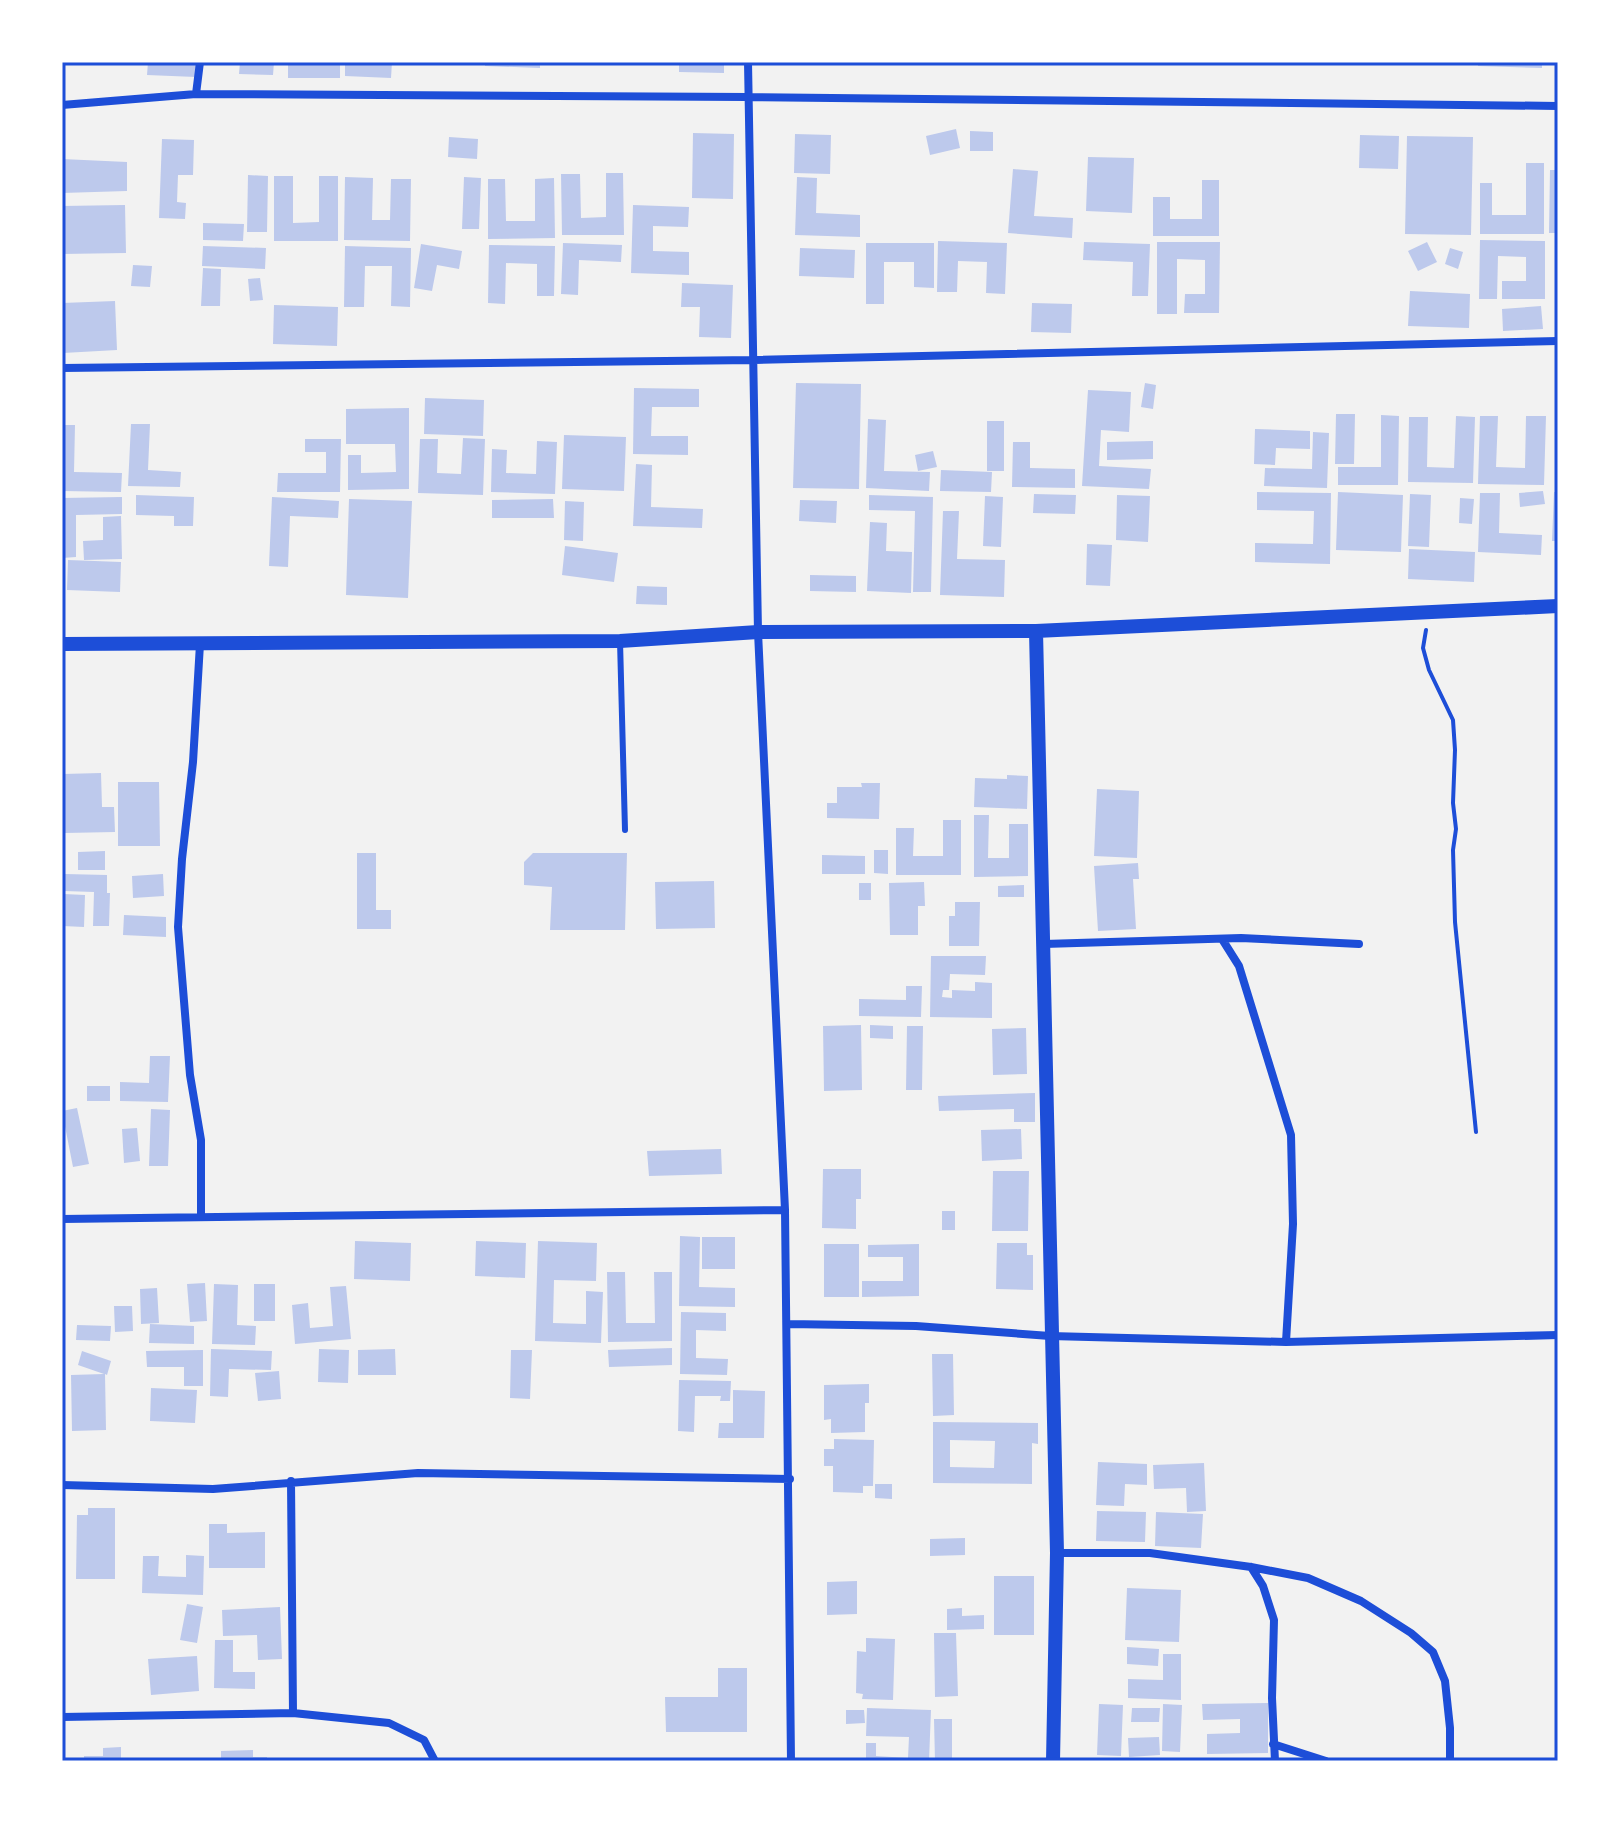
<svg xmlns="http://www.w3.org/2000/svg" width="1620" height="1823" viewBox="0 0 1620 1823" font-family="Helvetica,sans-serif">
<rect width="100%" height="100%" fill="#f2f2f2"/>
<path fill="#bdc9ec" fill-rule="evenodd" d="M148,62H196V77L147,75Z
M240,62H274L273,75L239,74Z
M288,62H340V78H288Z
M345,62H392L391,78L345,76Z
M485,62H540V68L485,66Z
M679,62H724V73L679,72Z
M1478,62H1542V68L1478,66Z
M956,129L960,148L930,155L926,136Z
M970,131L993,132V151H970Z
M693,133L734,134L733,199L692,198Z
M795,134L831,135L830,174L794,173Z
M1360,135L1399,136L1398,169L1359,168Z
M1407,136L1473,137L1471,235L1405,234Z
M449,137L478,139L477,159L448,157Z
M162,139L194,140L193,175H178L177,202L186,203L185,219L159,218Z
M1088,157L1134,158L1132,213L1086,211Z
M62,159L127,162V191L62,193Z
M1526,163H1544V234H1480V183H1492V215H1526Z
M1013,169L1038,171L1034,216L1073,218L1072,238L1008,233Z
M1550,170H1558V233H1549Z
M606,173H623L624,235H562L561,174H580L581,218L606,217Z
M248,175L268,176L267,232H247Z
M274,176H293V223L319,222V176H338V241H274Z
M345,177L373,178L372,220H390L391,179H411L410,241L344,240Z
M464,177L481,178L479,229H462Z
M797,177L817,178L816,213L860,215V237L795,235Z
M554,178L555,238L488,239V179H505L506,221H535V179Z
M1202,180H1219V236H1153V197H1170V219H1202Z
M125,205L126,253L62,254V206Z
M633,205L689,207L688,227L653,226V251L689,252V275L631,273Z
M203,223L244,224L243,241L203,240Z
M1480,240L1545,241V299H1502V281H1526V257L1498,256L1497,299H1479Z
M938,241L1007,243L1005,294L986,293L987,262L958,261L957,292H937Z
M1084,242L1150,244L1148,296H1132L1133,262L1083,260Z
M1157,242H1220L1219,313H1184L1185,294H1205V260L1177,259V314H1157Z
M1427,242L1437,262L1418,271L1408,251Z
M563,243L622,245L621,262L579,260L578,295L561,294Z
M866,243H934V288L914,287V262H884V304H866Z
M421,244L462,251L459,269L437,265L432,291L414,288Z
M489,245L555,246L554,296H537V264L506,263L505,304L488,303Z
M203,246L266,248L265,269L202,266Z
M345,246L411,248L410,307L391,306L392,266H365L364,307H344Z
M800,248L855,250L854,278L799,276Z
M1450,248L1463,252L1458,269L1445,264Z
M133,265L152,266L150,287L131,286Z
M203,268L221,269L220,306H201Z
M260,278L263,300L250,301L248,279Z
M682,283L733,285L731,338L699,337L700,307H681Z
M1410,291L1470,294L1469,328L1408,326Z
M115,301L117,350L63,353L62,303Z
M1032,303L1072,304L1071,333L1031,332Z
M274,305L338,307L337,346L273,344Z
M1541,306L1543,329L1503,331L1502,309Z
M796,383L861,384L859,489L793,488Z
M1145,383L1156,385L1153,409L1141,407Z
M634,388L699,389V407H652L651,436H688V455L633,454Z
M1088,390L1131,392L1129,432L1101,430L1099,466L1151,469L1149,489L1082,486Z
M425,398L484,400L483,436L424,434Z
M409,408V489L348,490V455H361V473L396,472L395,444H346V409Z
M1336,414H1355L1354,464H1335Z
M1381,415L1399,416L1398,485H1338V467H1381Z
M1456,416L1475,417L1473,483L1408,482L1409,417H1428L1427,467L1454,468Z
M1480,416H1498L1496,467L1525,468L1526,416H1546L1544,485L1478,484Z
M868,419L886,420L884,471L930,472L929,491L866,488Z
M987,421H1004V471H987Z
M131,424H150L148,470L181,472L180,487L128,486Z
M62,425H75L74,472L122,473L121,492L62,491Z
M1255,429L1310,431V449L1276,448L1275,465L1254,464Z
M1313,432L1329,433L1327,488L1264,486L1265,468L1312,469Z
M564,435L626,437L624,491L562,489Z
M463,438L485,439L483,495L418,493L420,439H438L437,473L461,474Z
M305,439H341L340,492H277L278,473H326V452H305Z
M537,441L557,442L555,494L491,492L492,449L507,450L506,473L536,474Z
M1153,441V459L1107,460V442Z
M1013,442H1030V468L1075,469V488L1012,487Z
M933,451L937,467L918,471L915,455Z
M636,464L652,465L651,507L703,509L702,528L633,526Z
M941,470L992,472L991,492L940,491Z
M1543,491L1545,504L1520,507L1519,493Z
M1257,492L1331,493L1330,564L1255,562V543L1313,544L1314,511L1257,510Z
M1338,492L1403,495L1401,552L1336,550Z
M1554,492H1558V541H1552Z
M1480,493H1500L1499,533L1542,535L1541,555L1478,552Z
M1034,494L1076,495L1075,514L1033,513Z
M1410,494L1431,495L1429,547L1408,546Z
M136,495L194,497L193,526H174V516L136,515Z
M869,495L933,497L931,592H913L915,511L869,510Z
M1117,495L1150,496L1148,542L1116,540Z
M985,496L1003,497L1001,547L983,546Z
M122,497V514L76,515V557L62,558V498Z
M272,497L339,501L338,518L290,516L288,567L269,566Z
M1460,498L1474,499L1472,524L1459,523Z
M349,499L412,501L408,598L346,595Z
M553,499L554,518H492V500Z
M800,500L837,501L836,523L799,521Z
M565,501L584,502L583,541L564,540Z
M943,511H959L957,559L1005,560L1004,597L940,595Z
M121,516L122,559L84,560L83,541L103,540V517Z
M870,522L887,523L886,551L912,552L911,593L867,591Z
M1087,544L1112,545L1110,586L1086,585Z
M565,546L618,553L614,582L562,575Z
M1409,549L1475,552L1474,582L1408,579Z
M68,560L121,562L120,592L67,590Z
M810,575L856,576V592L810,591Z
M637,586L667,587V605L636,604Z
M101,773L102,807H114L115,832L65,833L63,774Z
M1007,775L1028,776L1027,809L974,807L975,778L1007,779Z
M118,782H159L160,846H118Z
M861,783H880L879,819L827,818V803H837V787H862Z
M1097,789L1139,791L1137,858L1094,856Z
M974,815H989L988,858H1009V824H1028V876L974,877Z
M943,820H961V875H896V828H914L913,856H943Z
M874,850H888V874L874,873Z
M105,851V870H78V852Z
M357,853H376V910H391V929H357Z
M533,853H627L625,930H550L552,887L524,885V862Z
M822,855L865,856V874H822Z
M1138,863L1139,879H1133L1136,929L1098,931L1094,866Z
M65,874L107,875V893H110L109,926H93L94,892L64,891Z
M163,874L164,896L133,898L132,876Z
M714,881L715,928L656,929L655,882Z
M924,882L925,906H918V935H890L889,883Z
M859,883H871V900H859Z
M1024,885V897H998V886Z
M64,894L85,895L84,927L63,926Z
M955,902H980L979,946H949V916H955Z
M124,915L166,917V937L123,935Z
M931,956H986L985,975L950,974L949,990H943L942,997L952,998V990L975,991V982L992,983V1018L930,1017Z
M906,986H922L921,1017L859,1016V999L906,1000Z
M861,1025L862,1090L824,1091L823,1026Z
M870,1025L893,1026V1039L870,1038Z
M907,1026H923L922,1090H906Z
M1026,1028L1027,1074L993,1075L992,1029Z
M150,1056H170L168,1102L120,1101V1082L149,1083Z
M87,1086H110V1101H87Z
M1035,1093V1122H1014V1109L939,1111L938,1096Z
M77,1108L89,1164L73,1167L62,1111Z
M151,1109L170,1110L168,1166H149Z
M137,1128L140,1161L124,1163L122,1129Z
M1021,1129L1022,1159L982,1161L981,1130Z
M721,1149L722,1174L649,1176L647,1151Z
M823,1169H861V1199H856V1229L822,1228Z
M993,1171H1029L1028,1231H992Z
M942,1211H955V1230H942Z
M680,1236L700,1237L699,1287L735,1288V1307L679,1306Z
M702,1237H735V1269H702Z
M355,1241L411,1243L410,1281L354,1279Z
M476,1241L526,1243L525,1278L475,1276Z
M538,1241L597,1243L596,1281L554,1280L553,1323L586,1324V1291L603,1292L601,1343L535,1341Z
M997,1243H1027V1255H1033V1290L996,1289Z
M824,1244H859V1297H824Z
M919,1244V1296L862,1297V1281H903V1257H868V1245Z
M607,1272H625L626,1323H655L654,1272H672V1341L608,1342Z
M205,1283L207,1321L190,1322L187,1284Z
M214,1284L238,1285L237,1325L256,1326L255,1345L212,1344Z
M254,1284H275V1321H254Z
M346,1286L351,1339L295,1344L292,1305L308,1303L310,1328L333,1326L330,1287Z
M157,1288L159,1323L141,1324L140,1289Z
M114,1306H132L133,1331L115,1332Z
M681,1312L726,1313V1331L696,1330V1358L728,1359L727,1375L680,1374Z
M150,1324L194,1326V1344L149,1343Z
M77,1325L111,1326L110,1341L76,1340Z
M672,1348V1365L609,1367L608,1350Z
M211,1349L272,1351L271,1370L229,1369L228,1397L210,1396Z
M319,1349L349,1350L348,1383L318,1382Z
M395,1349L396,1375H358V1350Z
M203,1350V1386H184V1367H147L146,1351Z
M511,1350H532L530,1399L510,1398Z
M82,1351L111,1361L107,1375L105,1374L106,1430L72,1431L71,1375L104,1374L78,1365Z
M932,1354H953L954,1415L933,1416Z
M279,1371L281,1399L258,1401L255,1373Z
M679,1380L731,1381L730,1401H720L721,1396H695L694,1432L678,1431Z
M869,1384V1403H865V1432L831,1433V1419L824,1420V1385Z
M151,1388L197,1390L195,1423L150,1421Z
M733,1390L765,1391L764,1438H718L719,1423H733Z
M933,1422L1038,1423V1444L1032,1443V1484L933,1483ZM950,1440L995,1441L994,1468L950,1467Z
M834,1439L874,1440L873,1486H863V1493L833,1492V1466H824V1449H834Z
M1098,1462L1147,1464V1485L1125,1484L1124,1506L1096,1505Z
M1204,1463L1206,1511L1187,1512L1186,1488L1154,1489L1153,1465Z
M875,1484H892V1499L875,1498Z
M88,1508H115V1579H76L77,1515H88Z
M1097,1511L1146,1512L1145,1542L1096,1541Z
M1156,1512L1203,1514L1201,1548L1155,1546Z
M209,1524H227V1533L265,1532V1568H209Z
M965,1538V1555L930,1556V1539Z
M186,1555L204,1556L203,1595L142,1593L143,1556H159L158,1576L186,1577Z
M994,1576H1034V1635H994Z
M857,1581V1614L827,1615V1582Z
M1127,1588L1181,1590L1179,1642L1125,1640Z
M187,1604L203,1607L197,1643L180,1640Z
M280,1607L282,1659L258,1660L257,1635L223,1636L222,1610Z
M962,1608V1616L984,1615V1629L947,1630V1609Z
M934,1633H956L958,1696L935,1697Z
M866,1638L895,1639L893,1700L862,1699L863,1694L856,1693L857,1651L866,1652Z
M215,1640H233V1672H255V1689L214,1688Z
M1127,1647L1159,1649L1158,1666L1127,1664Z
M1163,1654H1181V1700L1128,1698V1679L1163,1680Z
M197,1656L199,1691L151,1695L148,1659Z
M718,1668H747V1732H666L665,1697H718Z
M1268,1703V1753L1207,1754V1734L1240,1733V1719L1203,1720L1202,1704Z
M1099,1704L1123,1705L1121,1756L1097,1755Z
M1163,1704L1182,1705L1180,1752L1162,1751Z
M867,1708L931,1710L929,1761H866V1743H876V1756L908,1758L909,1737L866,1736Z
M1132,1708H1160L1159,1722H1131Z
M846,1710H864L865,1723L846,1724Z
M934,1719H952V1761H935Z
M1159,1737L1160,1755L1129,1757L1128,1738Z
M121,1747V1761H84V1756H103V1748Z
M253,1750V1757H267V1761H221V1751Z"/>
<g fill="none" stroke-linecap="round" stroke-linejoin="round">
<path stroke="#1d4ed8" stroke-width="4" d="M1426,630L1423,648L1429,670L1453,720L1455,750L1453,803L1456,829L1453,850L1455,922L1476,1132"/>
<path stroke="#1d4ed8" stroke-width="6" d="M620,641L625,830"/>
<path stroke="#1d4ed8" stroke-width="8" d="M748,62L758,632L785,1210L791,1761
M196,94L200,62
M62,105L196,94L748,97L1558,106
M62,368L755,360L1558,341
M200,644L193,762L182,859L178,927L190,1075L201,1140V1216
M1222,939L1239,966L1291,1135L1293,1224L1286,1342
M1044,944L1241,938L1359,944
M62,1219L785,1210
M788,1324L916,1326L1050,1336L1286,1342L1558,1335
M291,1481L293,1713
M62,1485L213,1489L418,1473L790,1479
M1057,1553H1150L1251,1567L1308,1578L1361,1601L1411,1633L1433,1652L1445,1681L1450,1728V1761
M1251,1567L1263,1586L1274,1620L1272,1698L1275,1761
M62,1717L293,1713L389,1723L424,1740L435,1761
M1273,1744L1326,1761"/>
<path stroke="#1d4ed8" stroke-width="14" d="M1036,631L1057,1553L1053,1761
M62,644L620,641L758,632L1036,631L1558,606"/>
</g>
<rect width="1620" height="1823" fill="none" stroke="#ffffff" stroke-width="128"/>
<rect x="64" y="64" width="1492" height="1695" fill="none" stroke="#1d4ed8" stroke-width="3"/>
</svg>
